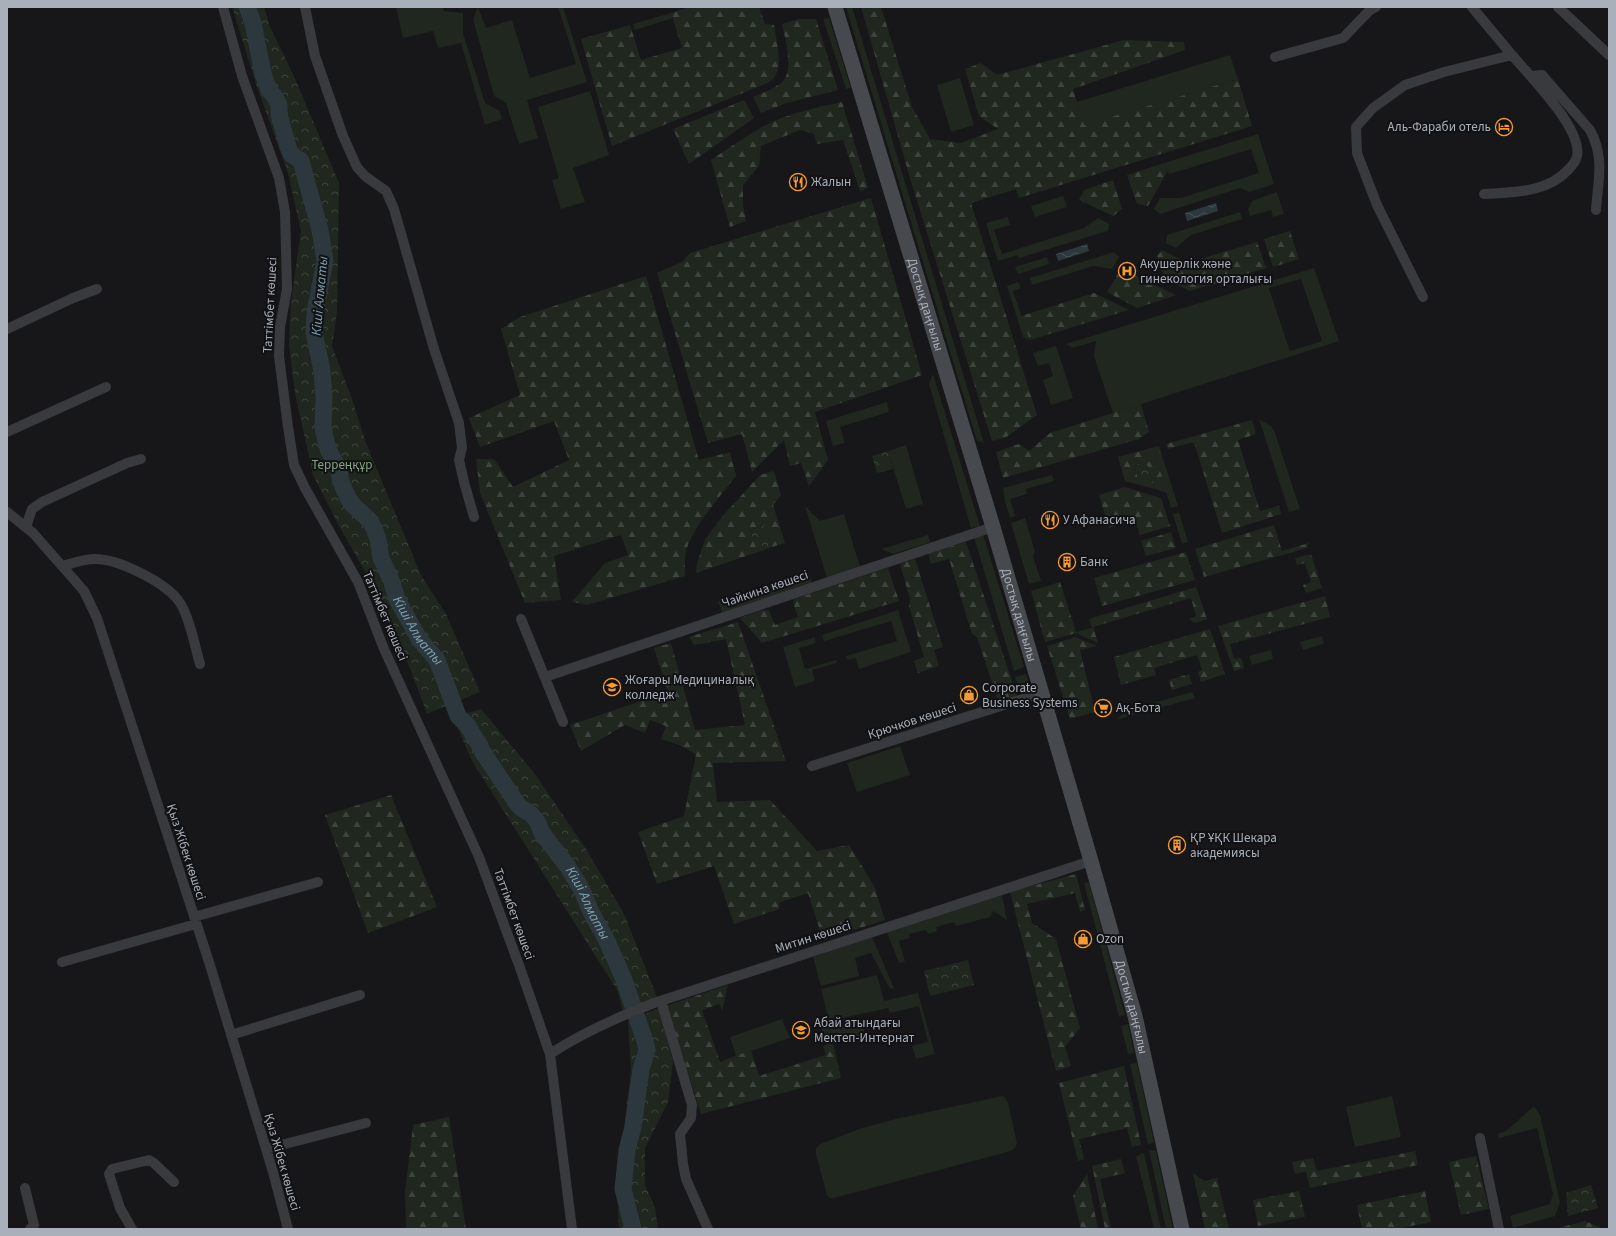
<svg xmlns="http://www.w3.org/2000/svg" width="1616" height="1236" viewBox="0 0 1616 1236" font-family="'Source Sans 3',sans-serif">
<defs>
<pattern id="forest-firs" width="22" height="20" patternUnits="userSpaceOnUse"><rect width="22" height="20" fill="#1f271f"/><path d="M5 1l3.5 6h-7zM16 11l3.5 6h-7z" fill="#3d443d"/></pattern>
<pattern id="park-crowns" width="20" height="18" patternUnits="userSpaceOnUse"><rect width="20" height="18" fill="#1f271f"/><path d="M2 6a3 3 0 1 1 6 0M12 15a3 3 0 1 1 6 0" fill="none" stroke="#3d443d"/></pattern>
<pattern id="water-waves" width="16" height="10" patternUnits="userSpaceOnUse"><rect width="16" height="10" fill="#2c383d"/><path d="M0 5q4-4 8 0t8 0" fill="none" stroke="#485257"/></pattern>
</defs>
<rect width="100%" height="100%" fill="#171719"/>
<path fill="#1f271f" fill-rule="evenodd" d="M396,7H443L444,11L463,13V33L485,103L500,111L502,119L485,125L461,43L438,48L433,31L403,38Z
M478,7L486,28L512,20L530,78L576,64L558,7H563L587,82L527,100L538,138L519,144L506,103L494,96L473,19Z
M846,7H852L984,443L977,441Z
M671,13L673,18L635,30L633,24Z
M829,18L851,88L846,89L823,19Z
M1230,55L1238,79L1083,126L1077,102Z
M960,78L974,125L951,132L937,85Z
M590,91L609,155L573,168L585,202L561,209L552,180L559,178L538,107Z
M1258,134L1274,184L1249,192L1240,188L1160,214L1154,209L1160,198H1181L1259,173L1251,149L1170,174L1167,172L1164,163Z
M1277,192L1284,214L1273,217L1271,210L1250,216L1248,209L1252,201Z
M1063,196L1067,207L1035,217L1031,206Z
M1240,212L1242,219L1191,235L1176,248L1166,243L1167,235Z
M1008,217L1010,225L994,230L1002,254L1084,228L1098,218L1109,224L1108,231L1019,258L1018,255L998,261L986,223Z
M1114,252L1119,257L1112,269L1093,266L1032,285L1030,278Z
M1047,257L1049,264L1018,274L1015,267Z
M1314,268L1339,341L1113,413L1094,356L1096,341L1072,348L1066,344ZM1301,279L1322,341L1290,351L1269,288Z
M1018,282L1021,288L1013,291L1030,340L1023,337L1007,286Z
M1056,346L1073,398L1051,405L1043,380L1053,376L1049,363L1038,366L1033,353Z
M933,374L980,526L971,528L929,384Z
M887,402L889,412L840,427L845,443L833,446L826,421Z
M1259,419L1271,426L1275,433L1300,509L1289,512Z
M906,445L923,504L906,509L888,451Z
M1161,452L1178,506L1171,508L1155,454Z
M1052,475L1054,481L1026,489L1027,494L1010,499L1015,516L1010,518L1005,501L1003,488Z
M805,506L820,521L844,514L860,567L827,578Z
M1179,512L1188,542L1182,544L1173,514Z
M1025,518L1035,552L1033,556L1041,581L1029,584L1011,523Z
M983,534L1024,667L1014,671L974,537Z
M928,535L930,542L893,554L881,549Z
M809,573L812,582L722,613L718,601Z
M898,610L911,652L859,669L856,658L847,660L846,656L897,641L891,621L824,641L822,635Z
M1322,636L1324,644L1303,650L1300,642Z
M815,637L816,643L799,648L805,669L836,660L837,663L812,670L815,681L795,687L783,647Z
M1271,650L1273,659L1252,665L1249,656Z
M1026,674L1030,687L1021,695L1015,677Z
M1192,692L1195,698L1116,720L1126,711Z
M900,746L910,775L857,792L847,763Z
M1089,882L1125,1015L1119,1017L1084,883Z
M1002,895L1007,920L993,911L990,917L956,926L954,922L936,927L937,931L928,934L926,930L909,934L910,938L899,941L905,962L899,963L887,932Z
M872,937L894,988L890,989L871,953L855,958L859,976L821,986L813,957Z
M877,975L884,1001L918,993L935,1054L916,1059L912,1046L928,1042L919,1006L890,1013L888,1008L829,1021L821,989Z
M782,1019L790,1038L736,1056L730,1037Z
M862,1020L865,1035L826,1045L821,1028Z
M1128,1024L1134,1053L1128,1054L1121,1026Z
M1137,1063L1154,1142L1148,1145L1130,1064Z
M1002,1096L1005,1097L1008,1103L1017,1143L1015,1148L1011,1151L834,1198H830L827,1195L816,1154V1148L820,1144L862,1128L896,1119Z
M1392,1096L1401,1137L1355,1147L1346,1107Z
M1534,1106L1540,1115L1560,1202L1555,1216L1513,1228L1510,1216L1550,1204L1553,1194L1537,1128L1499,1138L1498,1134L1506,1131Z
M1149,1150L1156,1151L1173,1229H1166Z
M1144,1153L1161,1229H1154L1136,1156Z"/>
<path fill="url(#forest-firs)" d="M690,7H759L765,24L774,25C776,38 783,65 775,76C773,80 769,82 765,84L612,146L581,39L630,25L641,60L682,48L671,13Z
M861,7H881L912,107L930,139L961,143L998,129L979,116L965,69L981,63L997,75L1124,40L1184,42L1185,50L1073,89L1084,125L1238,79L1252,126L1019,198L1016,189L971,203L1037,415L1005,438L992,441L910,178Z
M799,19H816L838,90L787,103L761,113L753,97C762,93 775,89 783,81C794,70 785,38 782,24Z
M744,100L754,118L689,164L673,129Z
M842,102L868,188L860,191L843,140L817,144L814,134L800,130L761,146L759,166L743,185V205L746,221L730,227L711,160C732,146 752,131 774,121C796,112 819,107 842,102Z
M1164,163L1167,172L1148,206L1137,204L1127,175Z
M1113,180L1122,209L1113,216L1079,200L1084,190Z
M871,198L922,375L815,412L828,460L809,486L801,463L790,466L784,440L752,472L742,434L708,443L657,273L682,262L690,253Z
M1290,231L1299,259L1273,267L1264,239Z
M1257,242L1266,268L1190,291L1165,279L1157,256L1162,250L1194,266L1197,260Z
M1121,269L1176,295L1137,308L1107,292Z
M646,276L699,460L730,452L736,476C721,495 694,526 687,548C684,556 685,567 685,576L587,605L572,602L605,563L628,555L621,535L554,556L561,600L525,603L480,493L476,459H494L513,487L569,460L554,421L480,447L469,418L520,395L501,329L520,317Z
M1094,293L1129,310L1030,340L1021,316Z
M1141,404L1149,432L1139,439L1003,478L996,452L1019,444L1029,451L1050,433Z
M1252,420L1256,434L1238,440L1260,511L1279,506L1281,514L1222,533L1194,442L1168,449L1166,444Z
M1159,446L1161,452L1155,454L1167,493L1155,489L1146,462L1134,465L1140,485L1125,481L1118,457Z
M774,471L781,495L773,505L785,543L772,547L764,525L750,530L758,552L696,573L697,564L705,539L721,518L760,475Z
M1125,487L1161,498L1170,526L1140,535L1135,520L1109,528L1099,495Z
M1274,525L1282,551L1309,543L1307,548L1204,577L1195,549Z
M1171,532L1176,548L1146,556L1141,541Z
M966,542L1017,696L998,701L977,637L972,634L949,559L931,564L928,553Z
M1186,552L1195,580L1102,606L1094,578Z
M1311,554L1322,588L1306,593L1303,585L1311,582L1305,563L1297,565L1295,558Z
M915,559L943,647L934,650L939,666L918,673L914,661L924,657L909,606L910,599L900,564Z
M888,568L899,601L762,643L740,618L763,610H769L775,625L798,617L793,602L795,599Z
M1060,582L1076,632L1092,628L1089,619L1196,587L1207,619L1195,623L1189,619L1196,616L1191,598L1093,627L1098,643L1076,633L1045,642L1031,591Z
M1325,596L1330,617L1230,644L1234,659L1241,658L1244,668L1234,671L1218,626Z
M738,622L786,761L713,763L717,802L770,800L817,851L849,845L874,886L885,920L823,940L808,893L780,902L779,909L734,924L714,866L657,884L638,832L684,816L696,754L679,745L661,739L666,726L650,720L645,733L625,725L581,751L570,725L668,692L654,648L671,643L695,730L745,725L726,639L694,645L689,637Z
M1210,629L1225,674L1201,682L1198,672L1202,670L1197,655L1154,668L1156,675L1121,685L1114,657Z
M1075,637L1097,646L1080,650L1095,712L1070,719L1047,646Z
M1189,674L1192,684L1172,690L1169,680Z
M391,795L437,907L368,933L325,815Z
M1076,874L1085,910L1080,912L1075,893L1027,904L1032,923L1056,939L1080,1028L1065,1047L1071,1066L1056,1071L1010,892Z
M728,985L722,1011L719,1004L702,1010L720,1062L751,1050L759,1076L826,1055L823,1046L833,1043L841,1078L701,1114L666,1006Z
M1124,1066L1141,1145L1132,1147L1127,1128L1079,1139L1084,1159L1078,1161L1059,1083Z
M449,1117L466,1229H406L405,1192L413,1125Z
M1415,1151L1418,1165L1310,1188L1306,1172L1295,1174L1292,1162L1313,1158L1317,1171Z
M1476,1156L1489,1209L1461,1215L1449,1162Z
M1121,1159L1125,1173L1100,1179L1111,1229H1105L1092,1166Z
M1193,1173L1204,1181L1217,1178L1229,1229H1205Z
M1087,1174L1098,1229H1081L1073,1196Z
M1299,1191L1305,1217L1258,1226L1253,1200Z
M1425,1191L1431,1222L1396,1229H1362L1357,1205Z
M1585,1221L1604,1229H1555Z"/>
<path fill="url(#park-crowns)" d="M232,7H264L270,27L293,74L339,183L337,313L332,346L352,399L366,443L421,575L446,614L480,692L427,714L411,671L374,587L340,528L313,475L295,393L289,345L291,302L301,231L288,173L257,87Z
M888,451L893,469L877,473L872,456Z
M1146,462L1155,489L1140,485L1134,465Z
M765,525L772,547L758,552L750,530Z
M481,709L535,774L586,849L624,914L657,997L623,1011L617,990L472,761L453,717Z
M968,960L974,985L930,996L924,971Z
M659,1008L673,1061L668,1102L645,1148V1185L655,1208L658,1229H620L618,1222L619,1171L631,1069L628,1021Z
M1591,1185L1598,1208L1568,1216L1566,1193Z"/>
<path fill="url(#water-waves)" d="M1216,203L1218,211L1187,221L1185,213Z
M1087,244L1089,251L1058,261L1056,254Z"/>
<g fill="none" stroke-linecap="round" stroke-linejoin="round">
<path stroke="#2c383d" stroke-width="17" id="s1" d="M247,7L253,23L263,74L269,90L275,97L279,105V114L288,147L291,154L301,161L320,230L325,261L315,312L314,332L322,371L324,397L323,428L328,449L338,468L341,482L348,498L353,505L369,520L374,528L378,539L381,558L392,582L397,599L419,639L437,660L458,716L467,725L475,738L478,742L482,751L518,805L521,808L530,813L537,821L542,833L568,867L582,890L590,910L608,943L624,980L645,1041L647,1050L641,1069L633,1127L627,1150L623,1189L633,1229"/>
<path stroke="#383a3e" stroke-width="10" d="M223,7L242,76L279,178L285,212L287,289L280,327L279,356L288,427L294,465L305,488L358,582L384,649L479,857L519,965L550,1054L572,1229
M305,7L315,56L343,136L357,167L365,176L386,191L394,209L434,349L459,423L462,448L459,460L464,482L474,517
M1472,7C1485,23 1498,38 1511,54C1528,74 1583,129 1577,156C1576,162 1572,165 1569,169C1547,193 1515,192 1484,194
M1558,7L1609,55
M1275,57L1343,38L1370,10L1376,7
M1531,76L1542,75L1590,130C1605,157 1598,181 1596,210
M1423,297L1377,205L1357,153L1356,127L1373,108L1405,85L1444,72L1512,55
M7,329L73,298L97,289
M7,432L106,387
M7,512L33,533L84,591L97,618L209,962L273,1172L288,1229
M26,527L32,509L42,502L127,463L141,459
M63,566C73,563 84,559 95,559C119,559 164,582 178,600C189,614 195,647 200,664
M521,619L563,722
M545,677L993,527
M812,766L1042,693
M194,917L318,882
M62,962L196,924
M661,1001L692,1105L691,1118L680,1134L683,1164L686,1179L708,1229
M231,1035L360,995
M550,1054C582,1033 618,1017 654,1003L1091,861
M1480,1138L1499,1229
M266,1149L366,1123
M25,1188L34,1225L30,1229
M132,1229L120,1208L109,1174L112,1169L149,1160L154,1163L174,1182"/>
<path stroke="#46494e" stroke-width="15" id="s2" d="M835,7L993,527L1091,861L1135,1016L1182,1229"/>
</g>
<defs>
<g id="hotel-ring" transform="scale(0.9)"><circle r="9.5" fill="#121214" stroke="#f69a31" stroke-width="1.5"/><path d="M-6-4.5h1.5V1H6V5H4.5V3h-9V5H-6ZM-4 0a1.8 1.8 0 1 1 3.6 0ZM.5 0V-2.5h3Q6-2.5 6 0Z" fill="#f69a31"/></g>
<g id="restaurant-ring" transform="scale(0.9)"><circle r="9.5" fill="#121214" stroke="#f69a31" stroke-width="1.5"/><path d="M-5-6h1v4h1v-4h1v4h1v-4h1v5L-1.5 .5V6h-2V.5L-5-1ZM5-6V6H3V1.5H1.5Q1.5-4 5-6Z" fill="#f69a31"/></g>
<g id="hospital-ring" transform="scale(0.9)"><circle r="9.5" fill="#121214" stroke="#f69a31" stroke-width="1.5"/><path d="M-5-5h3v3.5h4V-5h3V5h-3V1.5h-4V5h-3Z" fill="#f69a31"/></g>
<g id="building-ring" transform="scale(0.9)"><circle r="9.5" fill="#121214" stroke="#f69a31" stroke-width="1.5"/><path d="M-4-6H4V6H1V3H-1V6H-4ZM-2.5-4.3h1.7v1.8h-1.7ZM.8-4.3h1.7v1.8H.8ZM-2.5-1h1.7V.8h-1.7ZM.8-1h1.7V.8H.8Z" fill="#f69a31"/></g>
<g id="university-ring" transform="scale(0.9)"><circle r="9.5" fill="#121214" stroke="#f69a31" stroke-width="1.5"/><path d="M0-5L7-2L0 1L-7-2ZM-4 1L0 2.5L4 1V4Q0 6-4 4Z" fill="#f69a31"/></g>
<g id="shop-ring" transform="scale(0.9)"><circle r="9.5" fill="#121214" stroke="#f69a31" stroke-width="1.5"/><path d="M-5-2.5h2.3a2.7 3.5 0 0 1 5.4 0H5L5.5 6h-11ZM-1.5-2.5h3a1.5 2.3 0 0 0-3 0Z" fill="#f69a31"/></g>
<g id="supermarket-ring" transform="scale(0.9)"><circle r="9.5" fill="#121214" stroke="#f69a31" stroke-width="1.5"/><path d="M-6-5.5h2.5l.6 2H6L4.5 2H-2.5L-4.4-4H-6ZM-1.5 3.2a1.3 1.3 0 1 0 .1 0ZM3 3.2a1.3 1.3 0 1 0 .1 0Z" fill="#f69a31"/></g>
<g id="school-ring" transform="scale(0.9)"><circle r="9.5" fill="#121214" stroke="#f69a31" stroke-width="1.5"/><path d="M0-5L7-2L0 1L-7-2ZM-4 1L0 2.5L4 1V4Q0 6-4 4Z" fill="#f69a31"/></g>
</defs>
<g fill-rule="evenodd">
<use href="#hotel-ring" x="1504" y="127"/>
<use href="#restaurant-ring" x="798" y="182"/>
<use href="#hospital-ring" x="1127" y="271"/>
<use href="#restaurant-ring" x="1050" y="520"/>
<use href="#building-ring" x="1067" y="562"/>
<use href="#university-ring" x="612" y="687"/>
<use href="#shop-ring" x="969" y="695"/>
<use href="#supermarket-ring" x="1103" y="708"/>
<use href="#building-ring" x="1177" y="845"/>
<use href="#shop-ring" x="1083" y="939"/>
<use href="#school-ring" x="801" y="1030"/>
</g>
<g text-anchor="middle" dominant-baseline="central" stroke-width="4" stroke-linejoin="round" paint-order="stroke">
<g font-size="13" fill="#a9b0b9" stroke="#121214" text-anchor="start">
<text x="1491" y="127" text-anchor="end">Аль-Фараби отель</text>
<text x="811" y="182">Жалын</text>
<text x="1140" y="264">Акушерлік және<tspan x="1140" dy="15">гинекология орталығы</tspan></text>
<text x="1063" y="520">У Афанасича</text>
<text x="1080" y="562">Банк</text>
<text x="625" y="680">Жоғары Медициналық<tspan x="625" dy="15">колледж</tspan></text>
<text x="982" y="688">Corporate<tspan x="982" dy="15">Business Systems</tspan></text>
<text x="1116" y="708">Ақ-Бота</text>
<text x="1190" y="838">ҚР ҰҚК Шекара<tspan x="1190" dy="15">академиясы</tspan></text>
<text x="1096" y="939">Ozon</text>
<text x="814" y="1023">Абай атындағы<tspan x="814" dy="15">Мектеп-Интернат</tspan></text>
</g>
<g font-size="13" fill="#a9b0b9" stroke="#121214">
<text transform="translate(270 305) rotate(-87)">Таттімбет көшесі</text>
<text stroke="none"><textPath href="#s2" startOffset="311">Достық даңғылы</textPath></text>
<text transform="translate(765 589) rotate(-19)">Чайкина көшесі</text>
<text stroke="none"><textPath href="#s2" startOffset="635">Достық даңғылы</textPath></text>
<text transform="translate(385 616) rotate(67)">Таттімбет көшесі</text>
<text transform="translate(912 721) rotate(-18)">Крючков көшесі</text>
<text transform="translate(186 852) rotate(72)">Қыз Жібек көшесі</text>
<text transform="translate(514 914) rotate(70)">Таттімбет көшесі</text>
<text transform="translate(813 937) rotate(-18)">Митин көшесі</text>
<text stroke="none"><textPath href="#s2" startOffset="1043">Достық даңғылы</textPath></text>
<text transform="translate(282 1162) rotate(74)">Қыз Жібек көшесі</text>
</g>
<g font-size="13" fill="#82a57f" stroke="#121214">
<text x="342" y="465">Терреңқұр</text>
</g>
<g font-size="14" font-style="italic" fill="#7fa3b5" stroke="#121214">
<text transform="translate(320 296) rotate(-85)">Кіші Алматы</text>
<text stroke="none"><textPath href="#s1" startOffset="667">Кіші Алматы</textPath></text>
<text stroke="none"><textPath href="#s1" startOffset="992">Кіші Алматы</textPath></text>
</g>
</g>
<rect width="1616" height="1236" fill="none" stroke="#a9b0b9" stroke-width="16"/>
</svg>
